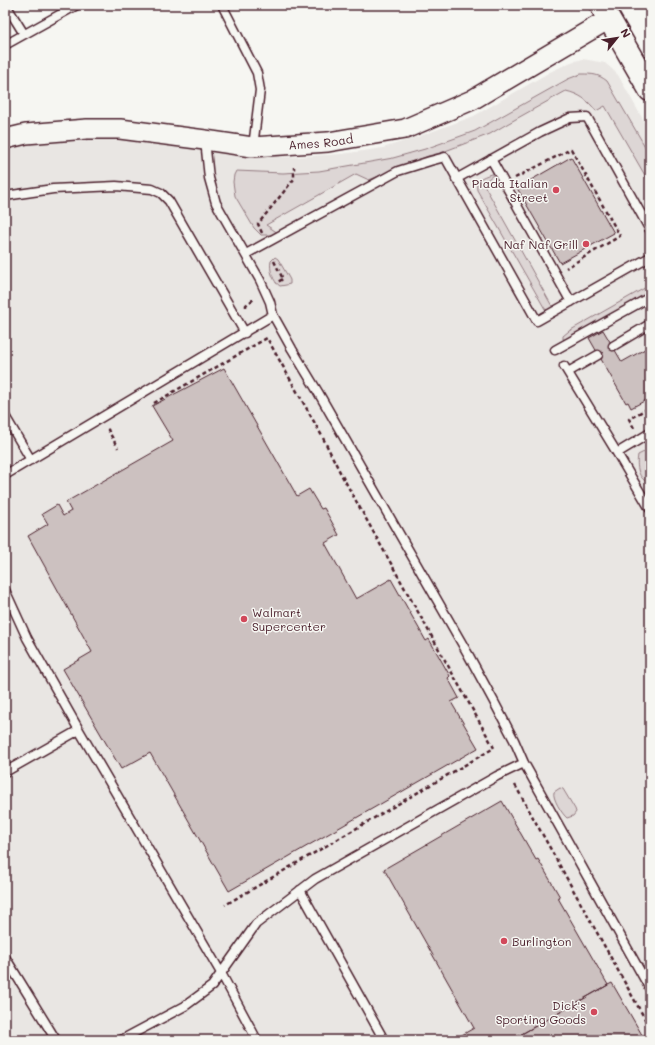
<svg xmlns="http://www.w3.org/2000/svg" width="655" height="1045" viewBox="0 0 655 1045" font-family="Mali,sans-serif">
<rect width="100%" height="100%" fill="#f6f6f2"/>
<filter id="ink" filterUnits="userSpaceOnUse"><feTurbulence type="fractalNoise" baseFrequency=".025" numOctaves="2"/><feDisplacementMap in="SourceGraphic" scale="8" xChannelSelector="R" yChannelSelector="G"/><feConvolveMatrix kernelMatrix="1 2 1 2 8 2 1 2 1" color-interpolation-filters="sRGB"/></filter>
<g filter="url(#ink)">
<path fill="#e9e6e3" d="M583,59L605,63L612,69L618,75L650,132V1040H5V148L23,143L76,138L103,139L132,141L166,146L249,155L291,157L342,154L383,148L417,137L474,116L550,72L571,62Z"/>
<path fill="#ddd6d5" stroke="#947a80" d="M581,74C593,74 598,74 607,81L650,155V184L605,106L596,111C588,100 579,94 566,91L507,124L490,134L440,153L428,156L369,180L356,174L266,225L278,233L277,235H261L254,228L235,196L233,182L234,175L236,171L283,173L319,171L393,158L425,149L475,131L568,79Z
M491,174H493V175L483,183L553,308L549,311L545,309L477,190C475,179 482,177 491,174Z
M275,257L278,259L289,278L290,280V284L286,285L280,286C273,282 269,269 271,261Z
M650,285V294L567,340L563,339V336L569,331Z
M650,449V483C638,480 636,466 638,455Z
M560,788L563,789L575,809L576,812L573,816L567,818C562,814 552,798 554,792Z"/>
<path fill="#ccc1c0" stroke="#4a1f2b" d="M571,157L614,233L560,263L517,188Z
M603,330L622,362L645,349L646,351L650,348V398L631,408L628,402L626,403L589,338Z
M224,368L297,496L309,489L321,509L324,508L339,535L325,543L356,599L391,579L426,641L429,639L450,676L448,678L459,698L451,702L478,748L229,891L150,753L121,769L63,669L92,652L28,536L48,524L42,514L57,505L63,516L71,511L66,502L173,441L152,406Z
M502,801L536,860L538,859L560,897L558,898L608,985L511,1040H453L474,1028L384,869Z
M612,983L645,1040H511L608,985Z"/>
<g fill="none" stroke-linecap="round" stroke-linejoin="round">
<g stroke="#4a1f2b" stroke-width="11">
<path id="service" d="M6,5L24,34
M222,5L257,73L260,90L253,147
M5,45L77,5
M205,140L209,178L216,203L260,280L270,302L273,315L292,349L318,392L468,654L493,700L514,740L524,763L650,989
M491,159L571,302
M456,179L540,132L570,118L587,117L650,230
M5,196L53,189L116,186L152,189L161,193L169,201L245,333
M246,254L398,171L430,161L445,157L537,321L650,257
M613,346L650,324
M555,350L650,297
M564,366L617,453L650,509
M568,372L598,355
M5,416L31,460
M617,453L650,433
M5,475L273,315
M5,590L27,638L79,730L5,772
M79,730L221,973L257,1040
M300,890L384,1040
M5,957L56,1040
M121,1040L185,1006L212,986L256,924L315,879L497,776L524,763"/>
</g>
<g stroke="#4a1f2b" stroke-width="22">
<g id="tertiary">
<path id="s1" d="M5,139L26,134L87,129H120L205,140L252,147L328,142L405,129L472,100L609,19"/>
</g>
</g>
<g stroke="#4a1f2b" stroke-width="25">
<path id="secondary" d="M601,5L650,90"/>
</g>
<path stroke="#4a1f2b" stroke-width="2.5" stroke-dasharray="4 3" stroke-linecap="butt" d="M650,171L646,173L650,179
M515,178L571,149L620,236L566,268
M262,233L258,224L294,179V167
M274,261L283,279L276,283
M246,307V305L254,299
M154,403L267,338L322,436L341,474L494,748L225,905
M634,428L629,419L650,407
M109,429L108,430L118,448
M650,454V455
M515,785L650,1028"/>
<use href="#service" stroke="#f6f6f2" stroke-width="8"/>
<use href="#tertiary" stroke="#f6f6f2" stroke-width="19"/>
<use href="#secondary" stroke="#f6f6f2" stroke-width="22"/>
</g>
</g>
<g fill="#d1495b" stroke="#f6f6f2" stroke-width="1.5">
<circle cx="556" cy="190" r="4"/>
<circle cx="586" cy="244" r="4"/>
<circle cx="244" cy="619" r="4"/>
<circle cx="504" cy="941" r="4"/>
<circle cx="594" cy="1012" r="4"/>
</g>
<g text-anchor="middle" dominant-baseline="central" stroke-width="3" stroke-linejoin="round" paint-order="stroke">
<g font-size="12" fill="#4a1f2b" stroke="#f6f6f2">
<text stroke="none"><textPath href="#s1" startOffset="318">Ames Road</textPath></text>
</g>
<g font-size="12" fill="#4a1f2b" stroke="#f6f6f2" text-anchor="end">
<text x="548" y="183">Piada Italian<tspan x="548" dy="14">Street</tspan></text>
<text x="578" y="244">Naf Naf Grill</text>
<text x="252" y="612" text-anchor="start">Walmart<tspan x="252" dy="14">Supercenter</tspan></text>
<text x="512" y="941" text-anchor="start">Burlington</text>
<text x="586" y="1005">Dick's<tspan x="586" dy="14">Sporting Goods</tspan></text>
</g>
</g>
<rect width="655" height="1045" fill="none" stroke="#f6f6f2" stroke-width="20"/>
<rect x="10" y="10" width="635" height="1025" fill="none" stroke="#4a1f2b" stroke-width="1.5" filter="url(#ink)"/>
<g transform="translate(617 38) rotate(60)" stroke="#f6f6f2" stroke-width="3" paint-order="stroke">
<path d="M0-3L7 15L0 10L-7 15Z" fill="#4a1f2b"/>
<text y="-6" font-size="11" font-weight="bold" text-anchor="middle" fill="#4a1f2b">N</text>
</g>
</svg>
